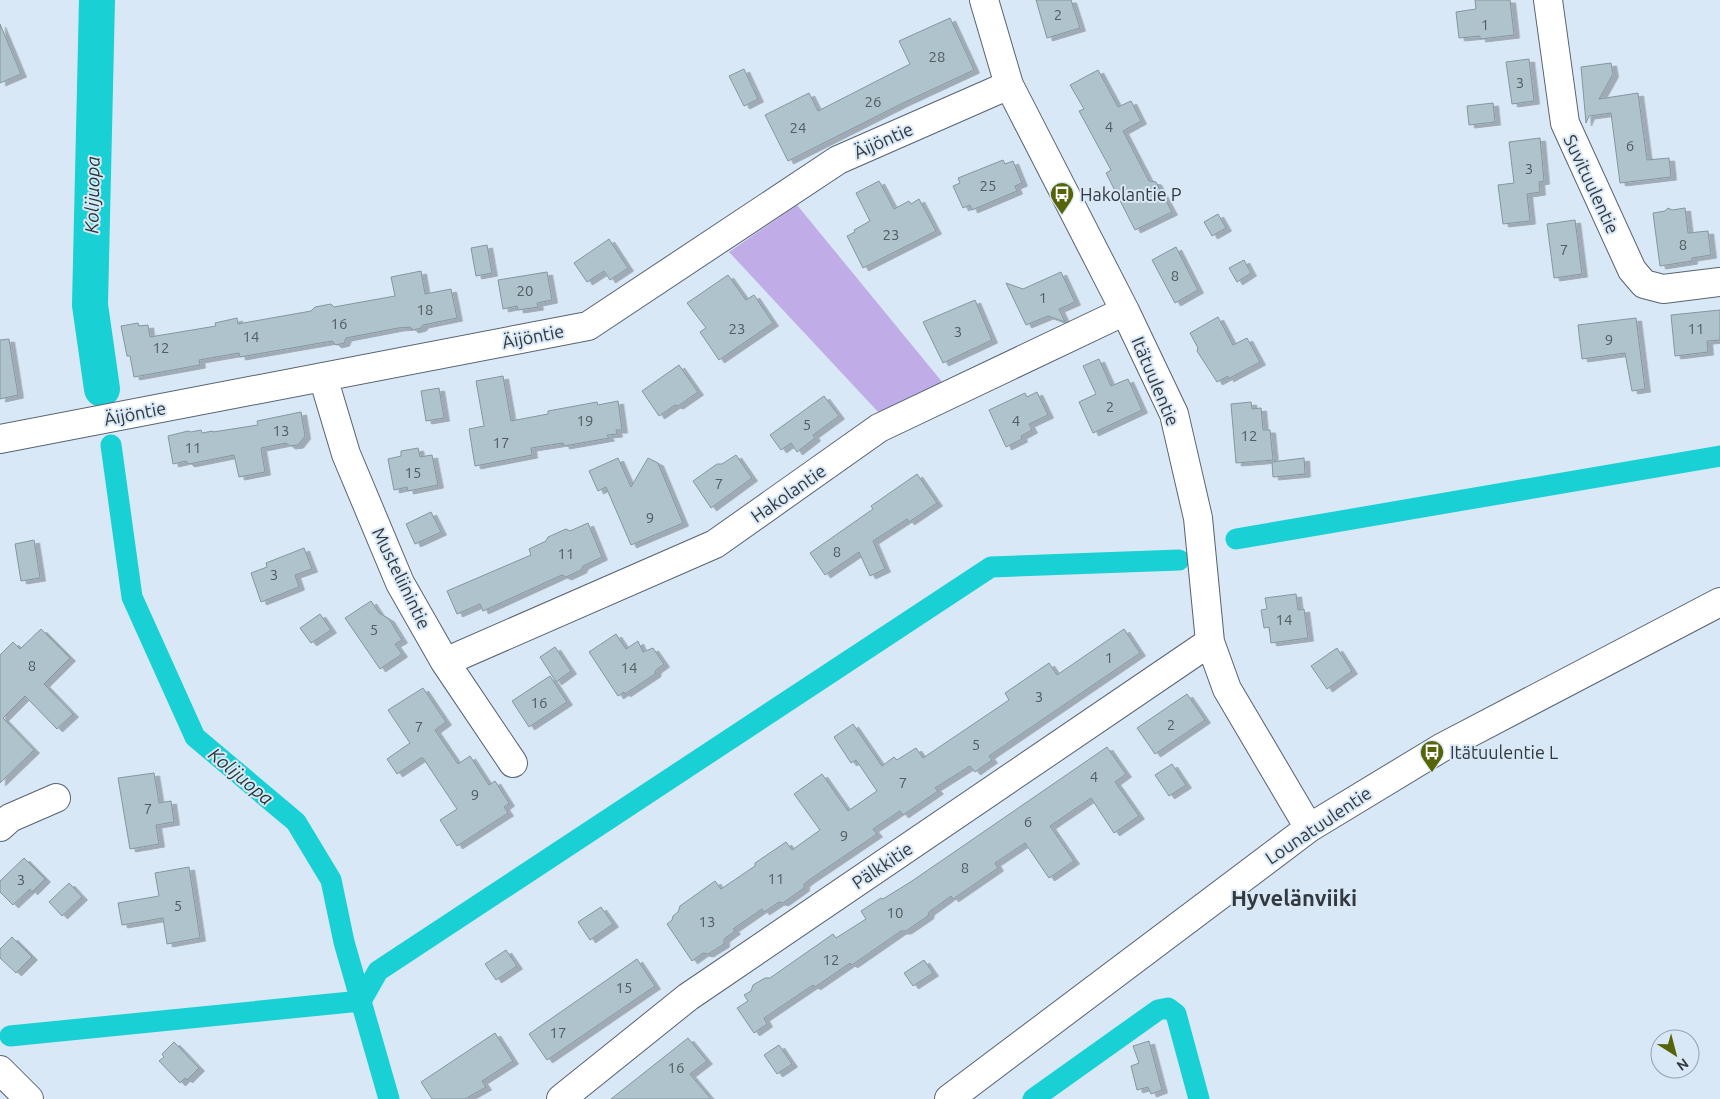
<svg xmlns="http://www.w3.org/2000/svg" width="1720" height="1099" viewBox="0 0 1720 1099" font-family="Ubuntu,sans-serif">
<defs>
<filter id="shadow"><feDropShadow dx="5.5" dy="3" stdDeviation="0" flood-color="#0004"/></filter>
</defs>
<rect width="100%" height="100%" fill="#d9e8f6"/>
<path fill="#c0ace7" d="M797,205L943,383L880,414L729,252Z"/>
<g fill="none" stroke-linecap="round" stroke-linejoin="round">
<path stroke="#19d0d4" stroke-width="21" d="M111,445L132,597L195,737L296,822L331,880L344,942L389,1099
M1236,539L1720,456
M10,1036L361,1001L378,971L991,567L1179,560
M1033,1099L1158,1010L1168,1008L1176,1014L1199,1099"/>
<path stroke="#19d0d4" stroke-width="36" d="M97,0L90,305L102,389"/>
</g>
<path fill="#aec3cb" stroke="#83979f" filter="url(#shadow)" d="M1036,0H1071L1080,28L1047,38Z
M1475,0H1510L1514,35L1480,39V36L1459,38L1456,12L1476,9Z
M950,18L974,70L903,103L788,161L765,115L809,93L818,111L910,64L899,41Z
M0,24L21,74L0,83Z
M1529,59L1534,101L1512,104L1506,62Z
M1611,63L1613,74L1599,99L1638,93L1647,160L1669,158L1671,177L1620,183L1611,113L1589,116L1586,123L1581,67Z
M744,69L758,99L744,106L729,76Z
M1098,70L1118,107L1131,101L1141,121L1123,131L1149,181L1156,182L1172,212L1135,230L1106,173L1111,170L1079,111L1084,109L1070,85Z
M1493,103L1495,122L1469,125L1467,106Z
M1540,138L1544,181L1539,182L1540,192L1527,194L1530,221L1503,224L1498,185L1514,183L1509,142Z
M1003,160L1005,164L1013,161L1022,183L1015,186L1017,191L972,210L970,205L963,208L953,186L960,183L958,178Z
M879,181L894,209L909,201L911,204L919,199L936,231L863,268L847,236L855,232L854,230L870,221L856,193Z
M1668,208L1672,210L1685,208L1688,233L1708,231L1711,255L1692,258V261L1660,266L1653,213L1665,211Z
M1218,214L1226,228L1212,236L1204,222Z
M1575,220L1582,274L1554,278L1547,224Z
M609,239L628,268L610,280L604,271L587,282L574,263Z
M487,245L492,273L476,276L471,248Z
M1176,247L1198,290L1175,303L1152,260Z
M1244,260L1251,273L1237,282L1229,268Z
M421,271L425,294L451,289L457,318L423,325L421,328L413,330L410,327L398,328L346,338L344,343L336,345L332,341L240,357L239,353L199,360L200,365L134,377L130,356H127L121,326L138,323L139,326L148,325L150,337L216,326L215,323L237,318L238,324L311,311L315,307L331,304L334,307L395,296L391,277Z
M547,272L552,300L537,303L538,307L518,310L517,306L503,309L498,280Z
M1061,272L1075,302L1059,309L1065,322L1048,316L1026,325L1006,283L1023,289Z
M728,275L746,300L754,295L773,323L719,360L700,332L706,328L687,303Z
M975,300L992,340L943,363L923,322Z
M1720,310V340L1707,341L1708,352L1675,356L1671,315Z
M1218,317L1233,345L1247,338L1260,362L1228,379V376L1217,382L1197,351L1198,348L1190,333Z
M1636,318L1645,389L1632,391L1625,353L1582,359L1578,325Z
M9,339L18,395L0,399V340Z
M1099,359L1111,386L1128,379L1142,410L1093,433L1079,402L1096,394L1083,366Z
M679,365L698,392L678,406L675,405L659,416L642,391Z
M503,376L511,421L548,414V411L597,402L598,405L618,401L622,430H616L617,434L607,435L609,438L564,446L563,443L531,448L532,455L475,466L469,429L484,426L476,381Z
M439,388L444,418L426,421L421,391Z
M1037,392L1048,415L1029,424L1032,430L1021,436L1022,439L1006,447L989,410L1025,393L1027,397Z
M824,396L839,416L813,435L815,438L797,452L791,443L781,450L770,435Z
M1251,402L1252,409L1261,408L1263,430H1270L1273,460L1236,463L1231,404Z
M301,412L305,436L298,445L290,446L286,443L261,448L265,472L239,477L234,455L189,464L186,461L173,464L168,436L188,431L191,432L201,430L202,433L213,431V432L258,425L257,421Z
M418,448L420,457L432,455L438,485L408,491L407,487L394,490L388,459L401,456V451Z
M736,455L752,478L711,508L693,481L717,464H722Z
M618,458L631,487L648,458L658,463L683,523L631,545L606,487L598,491L589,471Z
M1304,458L1305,474L1273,477L1272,462Z
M917,474L937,503L909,522L907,519L873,541L885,569L870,576L859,552L825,575L810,553L873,509L871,506Z
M431,512L441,532L415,544L406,524Z
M588,523L602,557L583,566L581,570L566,577L562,575L483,611L480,604L457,614L447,591L531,555L529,549L546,541L548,537L566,529L570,531Z
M34,540L40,578L21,581L15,544Z
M304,548L312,569L295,575L299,587L261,602L251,573L267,567L266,563Z
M1296,594L1298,610L1304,609L1308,638L1271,643L1269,627L1264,628L1261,610L1267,609L1265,598Z
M371,601L379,613L389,619L402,640L395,644L402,654L380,669L345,618Z
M320,614L331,630L311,643L300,628Z
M41,629L70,658L44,684L73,714L57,729L25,696L3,718L34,750L0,783V655L13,642L20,649Z
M1124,629L1140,653L989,756L992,760L975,772L970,766L935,788L938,791L903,815L900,811L873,829L877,834L809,880L804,884V888L783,903L779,902L764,912L762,909L733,929L735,931L724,939V944L708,954L703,953L692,961L667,924L672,920L673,916L678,912L680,906L715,881L721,889L755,866V863L786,842L792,850L820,830L794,794L822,774L848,811L877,791L856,760L851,763L834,737L853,724L882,766L894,757L897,760L916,748L923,758L1009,700L1005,693L1049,663L1057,675Z
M616,634L626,649L638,641L643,652L653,648L664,664L656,670L655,674L625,694L624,692L618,696L589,652Z
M555,647L571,671L556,682L540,657Z
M1337,648L1352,671L1327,689L1311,666Z
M550,676L567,702L529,727L512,701Z
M423,688L446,722L435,730L458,764L470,756L489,785L495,781L509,803L504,807L508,813L457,846L440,820L457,809L423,758H421L397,774L387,759L410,743L388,710Z
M1187,694L1205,720L1155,754L1137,728Z
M1107,747L1126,774L1115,782L1139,816L1114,833L1091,798L1050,826L1074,861L1049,878L1025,843L995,863L998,868L953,899L951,896L929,912L928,916L906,931H901L852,965L850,963L815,987L813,985L764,1018L767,1024L754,1033L737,1008L748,1001L744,995L751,991L753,985L765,978H770L833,934L836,938L866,919L861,911L881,898L883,899L912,881Z
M1172,764L1186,785L1169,796L1155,775Z
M154,773L159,803L171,801L174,822L156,825L159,844L130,849L118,778Z
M24,858L45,879L32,892L30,889L13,905L0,892V881Z
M189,867L200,938L167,944L163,918L122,925L118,903L159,896L155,873Z
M69,883L82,897L62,916L49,902Z
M601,907L613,924L590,940L578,922Z
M12,937L32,957L16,973L0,958V949Z
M506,950L517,966L496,980L485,964Z
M637,959L655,986L547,1060L529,1034Z
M924,960L933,973L913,986L904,973Z
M495,1033L513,1061L482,1081L486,1087L465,1099H432L421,1082Z
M688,1038L707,1061L690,1074L711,1099H611Z
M1149,1041L1162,1090L1151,1094L1148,1087L1137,1090L1131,1066L1139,1063L1133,1046Z
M174,1042L199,1068L187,1080L185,1078L180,1083L159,1061L164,1057L162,1054Z
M779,1045L792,1064L777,1074L764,1055Z"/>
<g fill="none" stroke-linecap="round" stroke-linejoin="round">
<g stroke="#576370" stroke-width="30">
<path id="minor" d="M984,0L1009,85L1125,311L1174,414L1198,518L1210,642L1227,689L1309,828
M1548,0L1565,123L1632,270L1644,284L1663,289L1720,282
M323,377L346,454L400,583L445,662L513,763
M0,439L588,326L838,160L1009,85
M445,662L715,544L879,428L1125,311
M0,827L10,818L56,798
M0,1070L29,1099
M561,1099L688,997L1210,642
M949,1099L1309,828L1441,748L1720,602"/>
</g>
<use href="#minor" stroke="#fff" stroke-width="28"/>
</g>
<defs>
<g id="bus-pin" transform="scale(1.25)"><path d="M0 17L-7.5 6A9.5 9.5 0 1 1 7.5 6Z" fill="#556409" stroke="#d9e8f6"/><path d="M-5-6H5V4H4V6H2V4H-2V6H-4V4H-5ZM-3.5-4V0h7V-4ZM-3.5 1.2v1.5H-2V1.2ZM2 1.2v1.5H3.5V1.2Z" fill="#fff"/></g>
</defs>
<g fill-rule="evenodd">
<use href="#bus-pin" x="1062" y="194"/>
<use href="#bus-pin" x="1432" y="752"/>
</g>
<g text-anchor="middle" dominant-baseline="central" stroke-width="4" stroke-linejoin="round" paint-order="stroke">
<g font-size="15" fill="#525c61">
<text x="1058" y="14">2</text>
<text x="1485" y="24">1</text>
<text x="937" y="56">28</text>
<text x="1520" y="82">3</text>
<text x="873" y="101">26</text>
<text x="1109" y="126">4</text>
<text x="798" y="127">24</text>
<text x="1630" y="145">6</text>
<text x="1529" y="168">3</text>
<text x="988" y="185">25</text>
<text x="891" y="234">23</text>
<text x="1683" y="244">8</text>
<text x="1564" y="249">7</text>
<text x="1175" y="275">8</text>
<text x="525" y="290">20</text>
<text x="1043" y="297">1</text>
<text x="425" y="309">18</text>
<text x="339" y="323">16</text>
<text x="737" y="328">23</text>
<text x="1696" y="328">11</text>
<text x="958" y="331">3</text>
<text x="251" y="336">14</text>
<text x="1609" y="339">9</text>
<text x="161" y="347">12</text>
<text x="1110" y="406">2</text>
<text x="585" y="420">19</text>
<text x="1016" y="420">4</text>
<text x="807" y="424">5</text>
<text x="281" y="430">13</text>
<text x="1249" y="435">12</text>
<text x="501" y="442">17</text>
<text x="193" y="447">11</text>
<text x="413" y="472">15</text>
<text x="719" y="483">7</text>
<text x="650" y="517">9</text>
<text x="837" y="551">8</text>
<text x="566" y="553">11</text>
<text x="274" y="574">3</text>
<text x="1284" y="619">14</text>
<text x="374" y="629">5</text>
<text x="1109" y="657">1</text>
<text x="32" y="665">8</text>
<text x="629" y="667">14</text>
<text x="1039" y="696">3</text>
<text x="539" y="702">16</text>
<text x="1171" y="724">2</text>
<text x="419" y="726">7</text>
<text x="976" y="744">5</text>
<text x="1094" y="776">4</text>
<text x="903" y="782">7</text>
<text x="475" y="794">9</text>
<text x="148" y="808">7</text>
<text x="1028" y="821">6</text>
<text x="844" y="835">9</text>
<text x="965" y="867">8</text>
<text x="776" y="878">11</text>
<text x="21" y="879">3</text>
<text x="178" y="905">5</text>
<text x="895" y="912">10</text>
<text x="707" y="921">13</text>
<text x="831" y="959">12</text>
<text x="624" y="987">15</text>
<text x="558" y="1032">17</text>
<text x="676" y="1067">16</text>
</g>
<g font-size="18" fill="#33393e" stroke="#d9e8f6">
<text transform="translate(883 140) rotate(-24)">Äijöntie</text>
<text transform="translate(1592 184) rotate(65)">Suvituulentie</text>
<text transform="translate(533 336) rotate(-11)">Äijöntie</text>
<text transform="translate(1156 381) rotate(67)">Itätuulentie</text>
<text transform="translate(135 413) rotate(-11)">Äijöntie</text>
<text transform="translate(788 493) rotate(-35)">Hakolantie</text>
<text transform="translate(402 578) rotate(64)">Musteliinintie</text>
<text transform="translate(1318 825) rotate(-34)">Lounatuulentie</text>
<text transform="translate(882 865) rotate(-34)">Pälkkitie</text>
</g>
<g font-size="18" fill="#33393e" stroke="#d9e8f6" text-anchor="start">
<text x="1080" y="194">Hakolantie P</text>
<text x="1450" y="752">Itätuulentie L</text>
</g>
<g font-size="19" font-style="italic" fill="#1d3737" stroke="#d9e8f6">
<text transform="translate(92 195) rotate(-89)">Kolijuopa</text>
<text transform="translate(241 776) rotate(40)">Kolijuopa</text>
</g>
<g font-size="22" font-weight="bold" fill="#33393e" stroke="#d9e8f6">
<text x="1294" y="897">Hyvelänviiki</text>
</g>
</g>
<g transform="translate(1675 1054) rotate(144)"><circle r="24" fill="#d9e8f6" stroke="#97a2ac"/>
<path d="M0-4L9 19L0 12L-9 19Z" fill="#556409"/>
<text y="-8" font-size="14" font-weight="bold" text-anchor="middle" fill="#33393e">N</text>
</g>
</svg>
